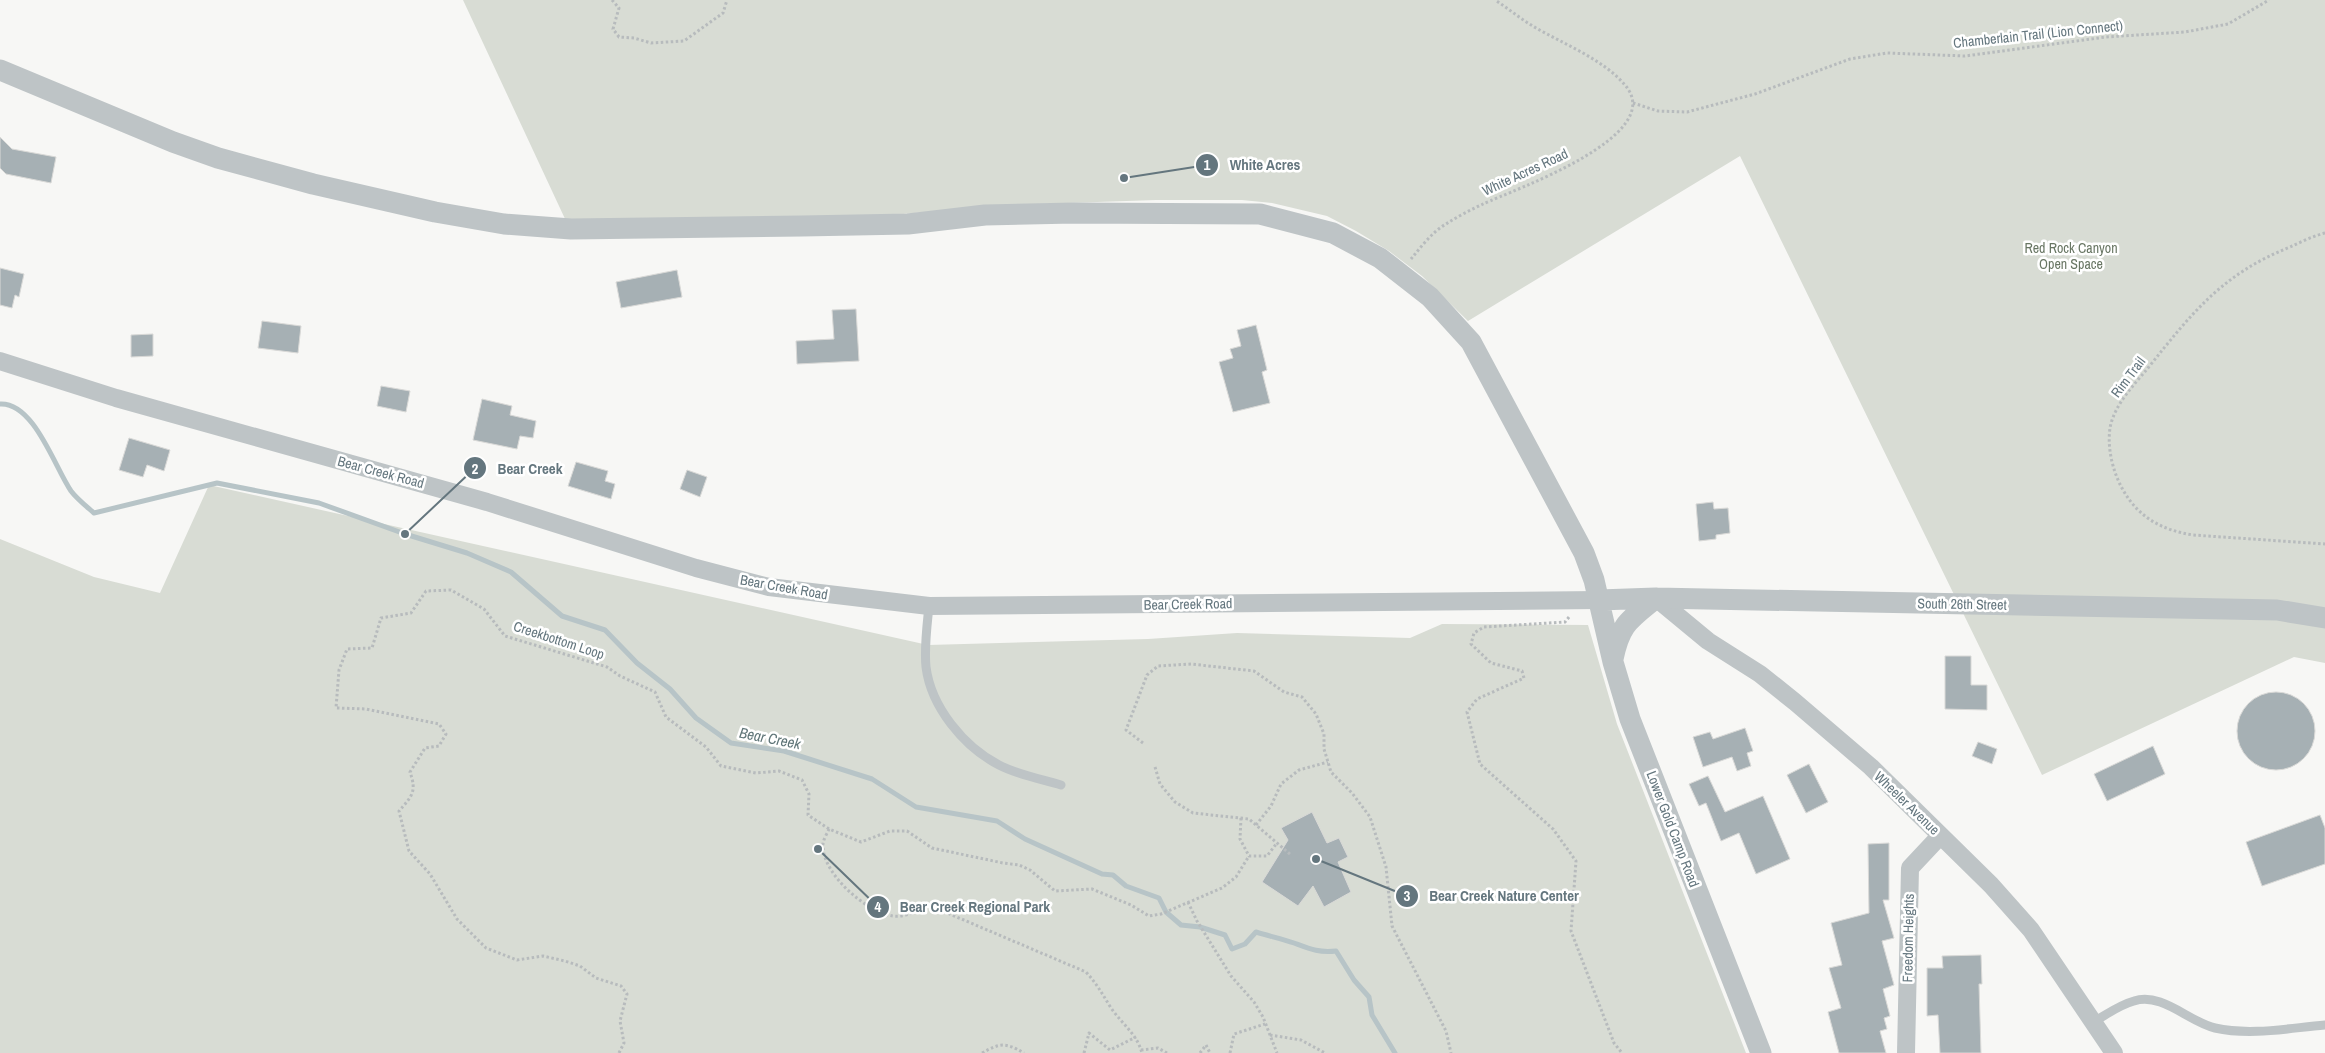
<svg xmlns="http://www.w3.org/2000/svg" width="2325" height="1053" viewBox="0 0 2325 1053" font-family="'Archivo Narrow',sans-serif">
<rect width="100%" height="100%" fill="#f7f7f5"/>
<path fill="#d8dcd4" d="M463,0H2325V663L2294,657L2042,775L1740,156L1468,321L1422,276L1389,251L1356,231L1327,216L1272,203L1242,200H1156L1005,205L892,215L566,221Z
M209,485L928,645L1148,639L1237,633L1410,638L1442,624L1588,625L1617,724L1746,1053H0V539L94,577L160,593Z"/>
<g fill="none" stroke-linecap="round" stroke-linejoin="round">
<path stroke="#b7c4c7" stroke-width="5" d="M0,404C34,402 55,468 71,491C77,499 86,506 94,513L217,483L319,503L405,534L467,553L511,572L562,616L605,630L637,663L670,689L696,718L731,743L784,751L872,779L916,807L997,821L1025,839L1102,874L1113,875L1126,886L1159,898L1166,912L1181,925L1200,927L1225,935L1232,949L1245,944L1256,932C1269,936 1282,939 1294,943C1310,949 1319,953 1336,951L1354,980L1369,997L1372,1015L1395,1053"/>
</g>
<path fill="#a6b0b4" stroke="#d9d9d7" d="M0,137L12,149L56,157L51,183L6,174L0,168Z
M0,268L24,274L19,297L15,295L12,308L0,305Z
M677,270L682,297L621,308L616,282Z
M856,309L859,361L797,364L796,341L834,339L832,310Z
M262,321L301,326L298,353L258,348Z
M1256,325L1267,370L1262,372L1270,403L1233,412L1219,362L1233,358L1230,349L1241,346L1237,330Z
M153,334V356L131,357V335Z
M381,386L410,391L406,412L377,406Z
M482,399L512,406L510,415L536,421L533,438L520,436L517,449L473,440Z
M129,438L170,450L164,471L147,465L143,477L119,470Z
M576,462L608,471L605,481L615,484L611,499L568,486Z
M687,470L707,477L700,497L680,489Z
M1713,502L1714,509L1728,508L1730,533L1716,535V539L1699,541L1696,504Z
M1945,656H1971V685H1987V710L1945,709Z
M2237 731a39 39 0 1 1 78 0a39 39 0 1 1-78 0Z
M1745,728L1753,751L1747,753L1751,766L1737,771L1732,757L1703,767L1693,737L1710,732L1713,739Z
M1978,742L1997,749L1992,764L1972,756Z
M2153,746L2165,774L2107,801L2094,774Z
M1809,764L1828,802L1806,813L1787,775Z
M1708,776L1725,812L1763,796L1790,859L1756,874L1739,833L1721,841L1706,803L1699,806L1689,784Z
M1312,812L1327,843L1339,838L1348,857L1338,862L1351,892L1324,907L1313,886L1298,906L1262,882L1288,840L1281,828Z
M2320,815L2325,828V864L2262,886L2246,842Z
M1889,843V900H1883L1894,938L1882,941L1894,985L1883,989L1890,1016L1884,1018L1887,1029L1880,1031L1886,1053H1839L1828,1012L1841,1008L1829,968L1842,965L1831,923L1869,913L1868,844Z
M1981,955L1982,984H1979L1981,1053H1940L1938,1015L1927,1016V968H1943L1942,956Z"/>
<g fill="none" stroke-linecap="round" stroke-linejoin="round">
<path stroke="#b7bbbd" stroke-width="3" stroke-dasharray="2.5 2.5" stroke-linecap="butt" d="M612,0L619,8L613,29L619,37L634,38L651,43L684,41L723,13L727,0
M1633,103L1658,111L1687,112L1755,94L1850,59L1887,53L1965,56L2106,37L2185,32L2228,24L2269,0
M2325,233C2313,236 2301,242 2290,247C2222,274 2192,313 2148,368C2134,385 2114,405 2110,428C2107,449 2113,472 2123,490C2139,518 2162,530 2193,535L2325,544
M1411,259C1421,247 1432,232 1446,224C1457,217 1470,210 1483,204C1513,190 1669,136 1625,85C1604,60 1564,44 1536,28C1522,20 1509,9 1495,0
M1569,617L1565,622L1484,627L1474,633L1471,644L1491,663L1522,671L1524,678L1477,699L1467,712L1480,764L1553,829L1576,861L1571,931L1614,1043L1622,1053
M1143,743L1126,730L1147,675L1158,666L1191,664L1254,671L1284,692L1302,697L1316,714L1324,734V749L1331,772L1352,793L1370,817L1386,867L1392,926L1446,1031L1451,1053
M1155,767L1160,784L1175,802L1193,813L1249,819L1291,855
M1241,818L1240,839L1249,856H1267L1277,843
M1256,825L1271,806L1281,784L1299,770L1328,762
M829,829C827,834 822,841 823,847C824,875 866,912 893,916C907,918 917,909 930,908C935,908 941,911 945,912L1086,972C1097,984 1103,995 1111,1008C1122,1024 1137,1034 1142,1053
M1188,902L1197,921L1231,976L1254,1002L1263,1017L1277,1053
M1270,1035L1301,1040L1325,1053
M1141,1050L1158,1048L1167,1053
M619,1053L624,1043L620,1021L627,994L621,986L596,978L580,966L565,961L543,956L517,960L486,948L457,919L430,874L409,851L399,811C412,796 417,792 410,772L425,748L439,746L446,734L439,724L366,709L336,708L339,670L347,649L372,648L381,618L411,613L426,591L451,590L484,609L505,636L607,667L620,676L655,692L666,717L706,747L721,766L756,773L779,771L802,780L809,794L808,815L829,829L861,842L890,831H907L932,848L1003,863L1019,865L1030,870L1055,891L1092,889L1131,905L1149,916L1161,914L1222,888L1236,877L1249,856
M982,1053C1000,1043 1005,1042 1024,1053
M1084,1053L1089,1033L1110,1050L1136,1037
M1200,1053L1206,1045L1210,1053
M1230,1053L1234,1034L1265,1024"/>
<path stroke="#bec4c6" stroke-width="9" d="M929,606C927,626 924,648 926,667C931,707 964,747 999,765C1018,775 1041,779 1061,785
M2093,1022C2106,1015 2119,1005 2134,1001C2162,992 2189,1022 2215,1028C2251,1036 2289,1028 2325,1025"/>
<path stroke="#bec4c6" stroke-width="18" d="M0,361L116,398L487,502L696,568L769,587L929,606L1599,600
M1656,598L1708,641L1760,674L1795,702L1871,767L1991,885L2031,930L2114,1053
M1906,1053L1910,868L1940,836"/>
<path stroke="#bec4c6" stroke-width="21" d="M0,70L173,142L218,158L313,184L435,212L504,224L571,229L802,226L908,224L985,215L1074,213L1260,214L1333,233L1380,258L1430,297L1471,342L1584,553L1594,580L1613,662L1630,719L1761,1053
M1599,600L1656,598L2277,610L2325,618
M1613,659C1620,624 1629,620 1656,598"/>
</g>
<g text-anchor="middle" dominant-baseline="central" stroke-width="5" stroke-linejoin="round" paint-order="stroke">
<g font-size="14" fill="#64767e" stroke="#fff">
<text transform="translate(2038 34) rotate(-6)">Chamberlain Trail (Lion Connect)</text>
<text transform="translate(1525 172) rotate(-25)">White Acres Road</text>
<text transform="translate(2128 377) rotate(-53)">Rim Trail</text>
<text transform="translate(381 472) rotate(15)">Bear Creek Road</text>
<text transform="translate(784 587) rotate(10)">Bear Creek Road</text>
<text transform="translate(1188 604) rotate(-1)">Bear Creek Road</text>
<text transform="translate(1962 604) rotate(1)">South 26th Street</text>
<text transform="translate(559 640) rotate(18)">Creekbottom Loop</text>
<text transform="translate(1907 803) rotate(44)">Wheeler Avenue</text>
<text transform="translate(1673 829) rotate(69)">Lower Gold Camp Road</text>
<text transform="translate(1908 938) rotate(-89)">Freedom Heights</text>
</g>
<g font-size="14" fill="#687663" stroke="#fff">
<text x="2071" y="248">Red Rock Canyon<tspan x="2071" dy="16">Open Space</tspan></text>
</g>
<g font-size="15" font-style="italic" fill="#5f7578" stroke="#fff">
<text transform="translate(770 738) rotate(11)">Bear Creek</text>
</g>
</g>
<path fill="none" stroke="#64767e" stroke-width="2" d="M1124 178L1207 165M405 534L475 468M1316 859L1407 896M818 849L878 907"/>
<g fill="#64767e" stroke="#fff" stroke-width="2">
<circle cx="1124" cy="178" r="5"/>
<circle cx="405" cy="534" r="5"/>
<circle cx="1316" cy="859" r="5"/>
<circle cx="818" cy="849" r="5"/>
<circle cx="1207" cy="165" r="12"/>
<circle cx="475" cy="468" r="12"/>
<circle cx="1407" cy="896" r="12"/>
<circle cx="878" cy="907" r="12"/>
</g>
<g font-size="15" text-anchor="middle" font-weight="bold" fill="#fff">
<text x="1207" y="170">1</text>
<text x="475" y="474">2</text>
<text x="1407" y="901">3</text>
<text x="878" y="912">4</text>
</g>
<g font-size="15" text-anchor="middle" font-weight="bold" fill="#64767e" stroke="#fff" stroke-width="5" stroke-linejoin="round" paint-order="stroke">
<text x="1265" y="170">White Acres</text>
<text x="530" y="474">Bear Creek</text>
<text x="1504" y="901">Bear Creek Nature Center</text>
<text x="975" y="912">Bear Creek Regional Park</text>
</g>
</svg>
